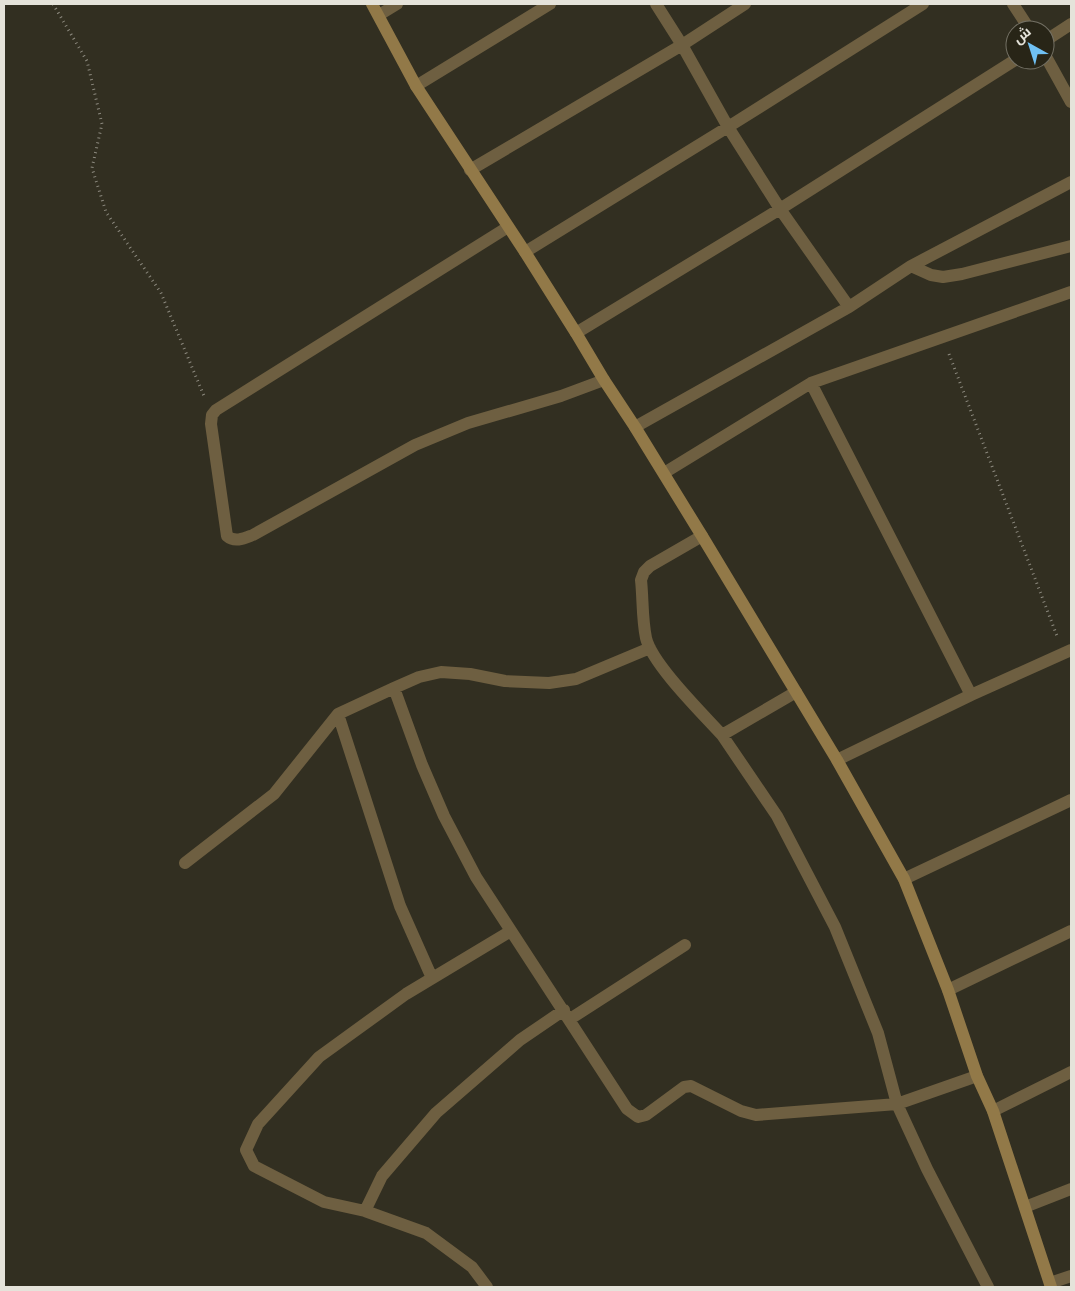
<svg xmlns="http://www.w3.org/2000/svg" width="1075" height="1291" viewBox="0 0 1075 1291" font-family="'Noto Sans',Cairo,sans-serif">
<rect width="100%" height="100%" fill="#322f21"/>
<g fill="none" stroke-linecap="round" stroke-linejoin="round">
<path stroke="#8d8a7f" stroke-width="3" stroke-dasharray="1 4" stroke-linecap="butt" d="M53,4L87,61L102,124L92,168L106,212L161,293L204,396
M949,354L1057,636"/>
<path stroke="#6e5f41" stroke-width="12" d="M1013,4L1030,30
M379,15L397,4
M1045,41L1071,24
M1045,55L1071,102
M416,86L550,4
M470,170L682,45L656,4
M508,227L216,410L212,415L211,424L227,536C235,543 245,538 253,535L415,445L468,423L561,396L604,380
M525,252L728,127L923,4
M911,266L931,275L943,277L962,274L1071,246
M849,307L911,266L1071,182
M576,333L780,209L1015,60
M811,383L971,695
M635,427L849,307L780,209L728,127L682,45L745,4
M664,473L811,383L1071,292
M702,536L650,566L644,572L641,580C643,598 642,619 646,638C652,664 703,714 722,735L796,692
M394,688L422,765L444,816L476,877L627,1109L638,1117L646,1115L684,1087L691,1086L741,1111L756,1115L897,1104L927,1169L988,1287
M338,714L400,906L432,978
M722,735L777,816L835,927L878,1033L897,1104L977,1076
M837,760L971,695L1071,650
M185,863L274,794L338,714L394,688L419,677L441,672L470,674L505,681L549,683L576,679L650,648
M904,879L1071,800
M511,931L406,994L319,1057L258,1124L246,1150L254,1166L324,1202L365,1211L382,1176L436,1113L520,1040L564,1010
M948,990L1071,931
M570,1019L685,945
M993,1111L1071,1072
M1025,1207L1071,1189
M365,1211L426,1233L472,1267L487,1287
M1050,1283L1071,1276"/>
<path stroke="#927948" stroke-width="12" d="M372,4L416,86L525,252L576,333L604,380L635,427L702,536L837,760L904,879L948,990L977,1076L993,1111L1051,1287"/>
</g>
<rect width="1075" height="1291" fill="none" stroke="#e5e3da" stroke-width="10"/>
<g transform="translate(1030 45) rotate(321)"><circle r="24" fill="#282517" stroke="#747165"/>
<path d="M0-4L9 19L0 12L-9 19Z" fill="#70c1f4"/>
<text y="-8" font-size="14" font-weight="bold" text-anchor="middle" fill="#e5e3da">ش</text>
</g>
</svg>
